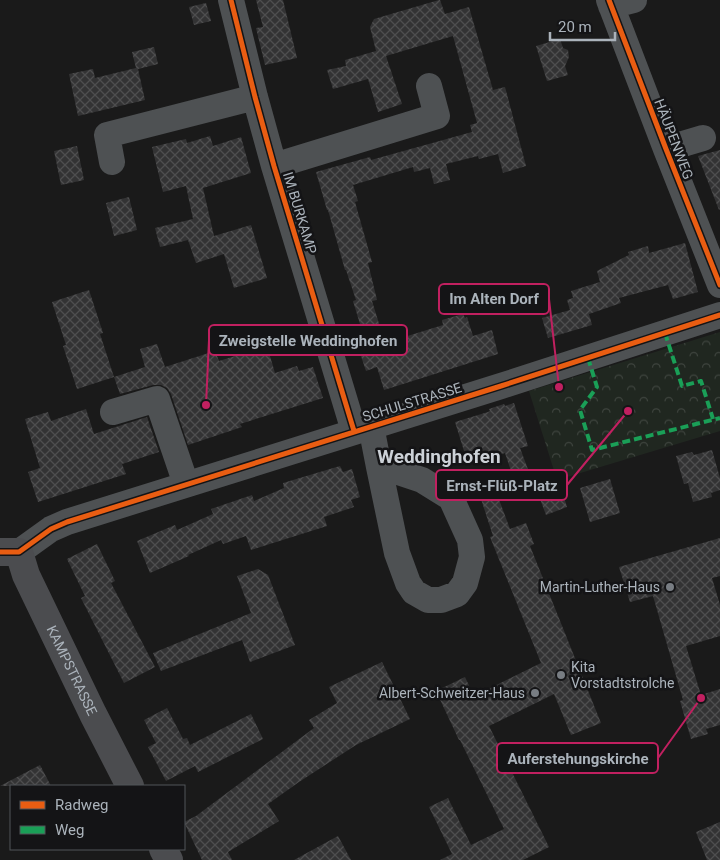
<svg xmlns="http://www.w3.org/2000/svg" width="720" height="860" viewBox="0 0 720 860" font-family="Roboto,sans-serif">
<defs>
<pattern id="forest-crowns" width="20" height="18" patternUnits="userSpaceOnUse" patternTransform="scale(1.25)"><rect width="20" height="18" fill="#202720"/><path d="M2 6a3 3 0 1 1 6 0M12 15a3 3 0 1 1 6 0" fill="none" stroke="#3e443e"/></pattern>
<pattern id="building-cross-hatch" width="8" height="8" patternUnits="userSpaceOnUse" patternTransform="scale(1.25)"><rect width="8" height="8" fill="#333334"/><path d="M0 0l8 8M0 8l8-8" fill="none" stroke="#4e4e4f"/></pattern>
</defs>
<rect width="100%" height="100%" fill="#1a1a1a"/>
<path fill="url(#forest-crowns)" d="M720,332V431L557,480L529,391Z"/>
<path fill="url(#building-cross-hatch)" d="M256,0H283L297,58L265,65L256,28L263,27Z
M439,0H440L445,14L469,7L493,90L505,87L526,166L503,173L498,154L479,159L478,156L446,164L450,180L434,184L430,168L414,172L413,167L353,185L358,201L355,202L372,262L368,263L377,300L372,301L385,343L443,325L442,320L463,314L465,318L467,317L473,336L492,330L498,354L384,390L377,367L366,371L358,347L366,344L353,301L356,300L346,270H345L328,210H327L316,172L370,157L371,160L472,132L470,125L477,123L453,36L386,56L402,104L378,112L368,79L333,89L327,70L346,66L345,60L376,51L370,27L374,19Z
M206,3L211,21L194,25L189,7Z
M560,39L563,48L568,50L569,57L565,66L568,75L547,81L536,46Z
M154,47L158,64L138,69L145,100L78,116L69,74L93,69L95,78L136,68L132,52Z
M210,136L213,146L241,137L251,173L203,188L214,236L251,225L267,278L234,288L224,254L196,263L188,240L160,247L155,228L193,219L186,186L163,192L152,147L186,139L187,143Z
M77,146L84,180L61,185L54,151Z
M720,150V209L719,210L698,156Z
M129,197L137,230L114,236L106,203Z
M685,243L698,292L673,299L668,285L619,298L621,303L589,314L592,325L548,338L542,318L570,310L567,300L573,298L571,291L600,282L597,271L629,255L628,252L648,246L649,253Z
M89,290L103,333L100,334L114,377L77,389L63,346L66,345L52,302Z
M157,344L165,367L215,351L219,361L267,346L275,373L297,366L299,371L313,367L323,398L240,424L242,427L188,445L171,394L167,388L161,385H153L120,394L114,377L145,367L140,349Z
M514,403L528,446L520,448L532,480L516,486L505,453L468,464L455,422L488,412L490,411L489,409L504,404L505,406Z
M86,409L94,434L147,417L159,452L122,464L126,474L38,502L28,472L40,468L25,419L48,412L51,421Z
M712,450L720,478V490L711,493L712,497L693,502L688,483L684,484L676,456L692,452L694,455Z
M340,466L343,472L352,469L360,497L351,500L354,507L324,517L327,526L251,550L246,536L223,544L221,540L188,555L189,556L150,573L137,541L175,525L177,530L213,514L211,509L252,495L254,501L284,488L283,483Z
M557,475L567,507L546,515L534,483Z
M610,479L620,513L590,522L580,488Z
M497,494L510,529L526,523L534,544L530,546L601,723L571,735L554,694L489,726L549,847L523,860H440L452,854L429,807L448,798L471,845L504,829L460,740H459L436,691L465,677L474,696L541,663L490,537L493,536L481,499Z
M720,538V576L712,578L720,605V636L686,646L701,695L720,689V725L706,729L708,734L691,739L680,701L683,700L653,596L630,602L619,567Z
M97,544L115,581L111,583L155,667L124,683L81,598L85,596L67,559Z
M258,569L268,575L295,645L250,662L242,640L161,671L153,653L251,613L237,576Z
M382,662L410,719L356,745L299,782L268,804L279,821L228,852L232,860H202L184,822L196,816L314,728L309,720L337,703L329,687Z
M167,708L183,739L187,738L190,745L251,714L263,739L198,772L195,766L166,781L148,747L156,743L144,720Z
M40,765L51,786H0Z
M720,822V860H707L696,832Z
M338,836L351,860H294Z"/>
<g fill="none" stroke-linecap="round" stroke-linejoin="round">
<path stroke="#4e5153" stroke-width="26" d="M231,0L255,97L274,166L354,431
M609,0L666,149L720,285
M611,6L634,0
M666,149L703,138
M112,162L107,135L255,97
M274,166L437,116L429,86
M113,412L157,399L186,484
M371,426L379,467L397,553L408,583L414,592L428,600H441L457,594L465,583L472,557L470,540L451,498L422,480L392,470L379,467
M19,552L51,529L67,522L501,386L720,315"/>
<g stroke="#4b4c4f" stroke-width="28">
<path id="s1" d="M0,552H19L26,575L93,714L130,786"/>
<path d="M163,849L169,860"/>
</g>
<path stroke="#1a9f57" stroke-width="4" stroke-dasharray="8 4" stroke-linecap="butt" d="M665,333L682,386L701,381L713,419
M588,358L597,387L580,410L592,450L720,418"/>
<g stroke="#141416" stroke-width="8">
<path id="cycleway" d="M231,0L255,97L274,166L354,431
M609,0L666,149L720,285
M0,552H19L51,529L67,522L501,386L720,315"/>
</g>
<use href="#cycleway" stroke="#e95d12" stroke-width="5"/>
</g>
<g fill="#787d83" stroke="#141416" stroke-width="2">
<circle cx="670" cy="587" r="5"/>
<circle cx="561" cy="675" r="5"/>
<circle cx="535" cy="693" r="5"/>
</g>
<g text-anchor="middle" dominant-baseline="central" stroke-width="5" stroke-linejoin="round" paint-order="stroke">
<g font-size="14" fill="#abb3bb" stroke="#141416">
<text transform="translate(674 139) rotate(69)">HÄUPENWEG</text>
<text transform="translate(300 213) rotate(73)">IM BURKAMP</text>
<text transform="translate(412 402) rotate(-17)">SCHULSTRASSE</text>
<text stroke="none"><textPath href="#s1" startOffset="149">KAMPSTRASSE</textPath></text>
</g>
<g font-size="14" fill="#abb3bb" stroke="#141416" text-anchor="end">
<text x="660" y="587">Martin-Luther-Haus</text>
<text x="571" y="667" text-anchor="start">Kita<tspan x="571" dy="16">Vorstadtstrolche</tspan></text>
<text x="525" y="693">Albert-Schweitzer-Haus</text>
</g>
<g font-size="19" font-weight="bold" fill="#ccd1d7" stroke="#141416">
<text x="439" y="456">Weddinghofen</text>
</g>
</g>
<path fill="none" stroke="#c12060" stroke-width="2" d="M559 387L549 299M206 405L209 340M628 411L567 485M701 698L658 758"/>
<g fill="#c12060" stroke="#141416" stroke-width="2">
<circle cx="559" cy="387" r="5"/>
<circle cx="206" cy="405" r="5"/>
<circle cx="628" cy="411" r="5"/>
<circle cx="701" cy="698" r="5"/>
</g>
<g fill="#141416" stroke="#c12060" stroke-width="2">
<rect x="439" y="284" width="110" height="30" rx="5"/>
<rect x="209" y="325" width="198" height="30" rx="5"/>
<rect x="436" y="470" width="131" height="30" rx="5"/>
<rect x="497" y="743" width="161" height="30" rx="5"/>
</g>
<g font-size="15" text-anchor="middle" font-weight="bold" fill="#abb3bb">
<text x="494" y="304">Im Alten Dorf</text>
<text x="308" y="346">Zweigstelle Weddinghofen</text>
<text x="502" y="491">Ernst-Flüß-Platz</text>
<text x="578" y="764">Auferstehungskirche</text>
</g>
<rect x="10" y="785" width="175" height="65" fill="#141416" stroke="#505458"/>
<rect x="20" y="801" width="25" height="8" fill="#e95d12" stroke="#505458"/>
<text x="55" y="810" font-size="15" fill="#abb3bb">Radweg</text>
<rect x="20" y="826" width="25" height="8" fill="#1a9f57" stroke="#505458"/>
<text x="55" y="835" font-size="15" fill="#abb3bb">Weg</text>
<path d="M550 32v8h65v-8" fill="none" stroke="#abb3bb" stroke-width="2.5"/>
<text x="558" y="32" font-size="15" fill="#abb3bb" stroke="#141416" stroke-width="4" paint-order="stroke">20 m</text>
</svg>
